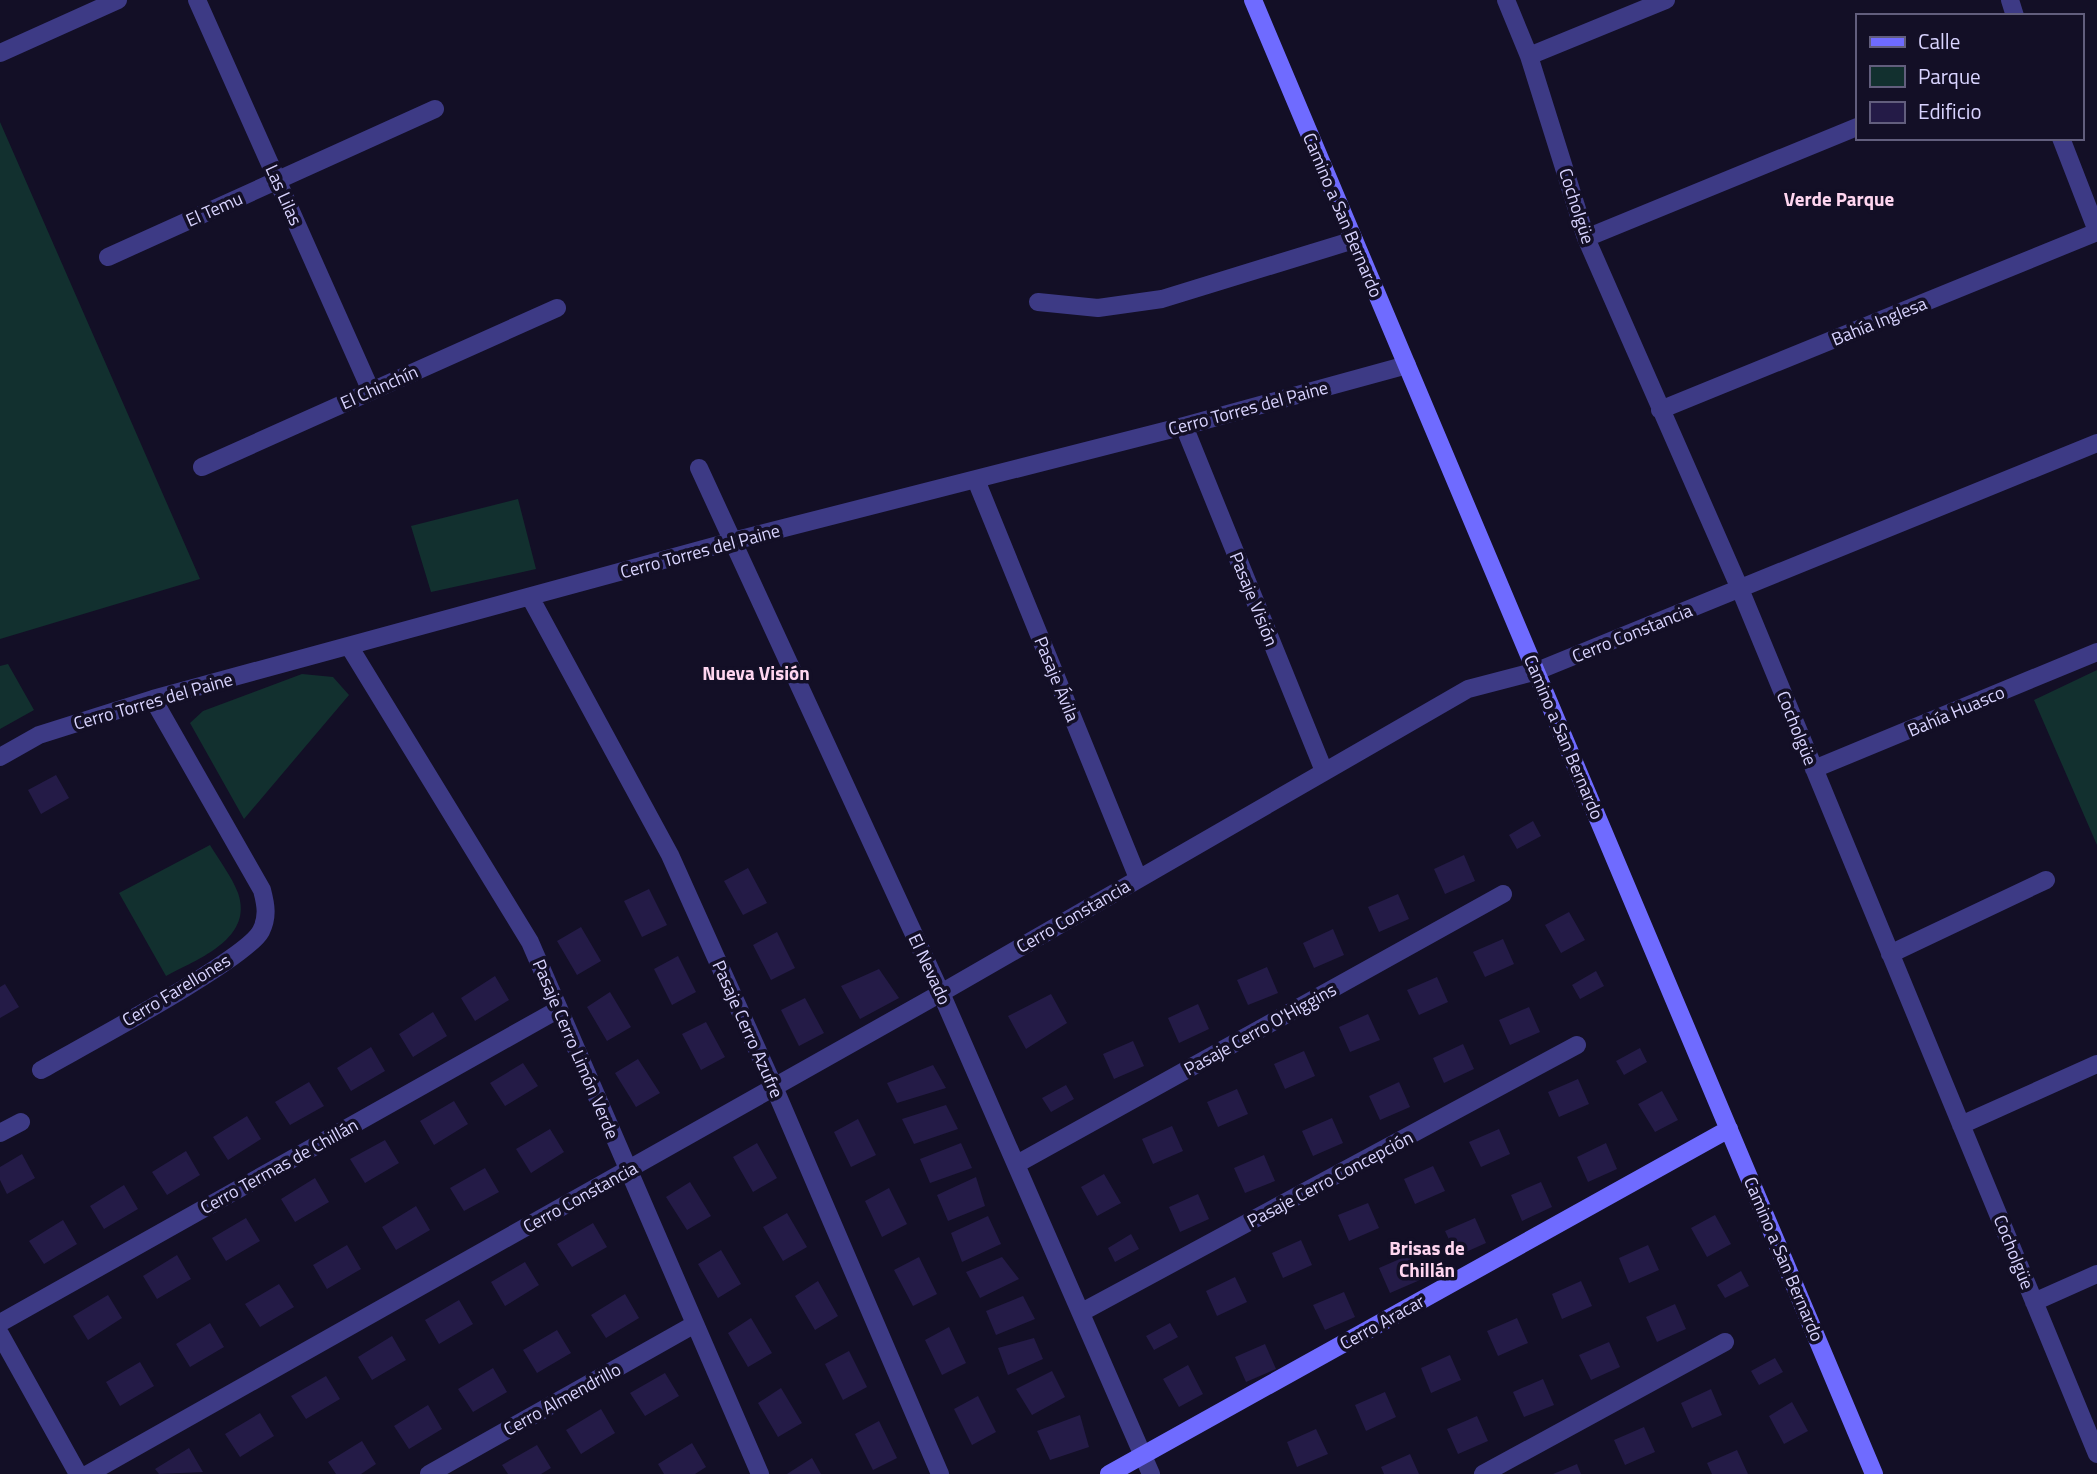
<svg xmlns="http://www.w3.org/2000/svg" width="2097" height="1474" viewBox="0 0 2097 1474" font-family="'Titillium Web',sans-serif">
<rect width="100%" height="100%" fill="#130f26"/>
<path fill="#12302f" d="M0,122L200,579L0,639Z
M518,499L536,569L431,592L411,526Z
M8,664L34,710L0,729V666Z
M2097,670V845L2034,700Z
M302,674L333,677L349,695L244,819L190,723L203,711Z
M210,845C219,860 232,877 238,893C254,939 197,959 166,976L119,893Z"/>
<path fill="#241b47" d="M56,775L69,798L41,814L28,790Z
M1533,821L1541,836L1517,849L1509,835Z
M1464,855L1475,881L1445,894L1434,869Z
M748,868L767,903L743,915L724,881Z
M649,889L667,925L642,937L624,901Z
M1398,894L1409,919L1379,932L1368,907Z
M1569,912L1585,940L1561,953L1545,925Z
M581,927L601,961L577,975L557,941Z
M1333,929L1344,955L1314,968L1303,943Z
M777,932L795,968L771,980L753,945Z
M1503,939L1514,964L1485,977L1473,952Z
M678,956L696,992L672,1005L654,969Z
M1267,967L1278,993L1248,1005L1237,980Z
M879,969L899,998L860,1019L841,986Z
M1596,971L1604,986L1580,999L1572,985Z
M495,976L509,1000L475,1021L461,998Z
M1437,977L1448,1002L1419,1015L1407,990Z
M5,984L19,1007L0,1018V987Z
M610,992L631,1027L607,1041L587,1007Z
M1051,994L1067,1023L1026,1049L1008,1016Z
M805,998L824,1033L799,1046L781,1010Z
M1198,1004L1209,1029L1179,1043L1168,1018Z
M1529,1007L1540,1032L1510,1045L1499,1020Z
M433,1012L447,1036L413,1057L399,1034Z
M1368,1014L1380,1040L1350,1052L1339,1027Z
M706,1022L725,1057L701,1070L682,1034Z
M1133,1041L1144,1066L1114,1079L1103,1054Z
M1463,1044L1474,1069L1444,1083L1433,1058Z
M371,1047L385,1071L351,1091L337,1068Z
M1640,1048L1647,1062L1624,1075L1616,1061Z
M1304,1051L1315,1076L1285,1089L1274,1064Z
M638,1059L660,1093L636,1107L615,1073Z
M523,1063L538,1086L505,1106L490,1083Z
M933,1065L946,1088L897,1103L887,1083Z
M1578,1079L1589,1104L1559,1117L1548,1092Z
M309,1082L324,1106L290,1125L275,1102Z
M1399,1082L1410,1107L1380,1120L1369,1096Z
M1066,1085L1074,1099L1051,1112L1042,1098Z
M1237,1089L1248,1114L1218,1127L1207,1102Z
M1662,1091L1678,1120L1655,1132L1638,1104Z
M454,1101L468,1124L434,1145L420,1121Z
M946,1105L958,1129L914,1144L902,1119Z
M247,1116L261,1139L228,1160L213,1137Z
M1332,1118L1343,1143L1313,1156L1302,1131Z
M858,1119L876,1155L851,1167L834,1132Z
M1172,1126L1183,1151L1153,1164L1142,1139Z
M550,1129L564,1152L531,1173L516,1149Z
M1499,1129L1510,1154L1481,1167L1469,1142Z
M385,1140L399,1163L365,1183L350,1159Z
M757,1143L777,1178L753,1192L733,1157Z
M961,1143L972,1168L930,1183L920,1159Z
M1606,1143L1617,1169L1588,1182L1577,1157Z
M186,1151L200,1175L167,1195L152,1172Z
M22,1154L35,1178L7,1194L0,1180V1167Z
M1264,1155L1275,1181L1245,1193L1234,1168Z
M1433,1166L1445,1191L1415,1204L1404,1179Z
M485,1168L499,1192L464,1211L450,1188Z
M1104,1174L1121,1203L1097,1216L1081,1187Z
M976,1177L985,1206L948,1221L937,1195Z
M315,1178L329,1202L295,1222L281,1199Z
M690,1182L711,1216L687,1230L666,1197Z
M1541,1182L1552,1207L1522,1221L1511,1195Z
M124,1185L138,1209L104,1229L90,1206Z
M889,1188L907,1224L882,1237L865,1201Z
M1198,1194L1209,1219L1180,1232L1169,1207Z
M1368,1203L1379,1228L1349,1241L1338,1215Z
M416,1206L430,1230L396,1250L382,1227Z
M787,1213L807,1247L783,1261L763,1227Z
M1715,1215L1731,1244L1707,1257L1691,1228Z
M988,1216L1001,1244L962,1262L951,1233Z
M246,1218L260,1241L226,1261L212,1238Z
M1475,1218L1486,1243L1457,1256L1445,1231Z
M63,1220L77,1244L44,1264L29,1241Z
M593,1223L607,1247L572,1267L557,1244Z
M1131,1234L1139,1249L1115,1262L1108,1248Z
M1301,1240L1312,1265L1283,1278L1272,1253Z
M347,1245L361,1269L327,1289L313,1265Z
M1648,1245L1659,1270L1629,1283L1619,1258Z
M721,1250L741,1284L718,1298L698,1264Z
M177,1255L191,1279L157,1299L143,1276Z
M1409,1255L1420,1280L1390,1293L1379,1268Z
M919,1257L937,1294L913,1306L894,1270Z
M1002,1257L1019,1279L980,1298L966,1272Z
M525,1262L539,1285L505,1306L491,1282Z
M1741,1271L1749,1286L1725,1298L1717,1285Z
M1235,1277L1247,1302L1217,1316L1206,1291Z
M818,1281L838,1316L815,1330L795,1296Z
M1581,1281L1592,1306L1562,1319L1552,1294Z
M279,1284L294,1307L260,1327L245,1304Z
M1344,1292L1355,1317L1325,1330L1313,1305Z
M625,1294L639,1318L606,1338L591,1315Z
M108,1295L122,1318L88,1340L73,1316Z
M1023,1296L1035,1319L996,1335L986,1311Z
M459,1300L473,1324L439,1344L425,1320Z
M1675,1304L1686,1329L1657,1342L1646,1317Z
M751,1318L772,1353L748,1367L728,1333Z
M1517,1318L1528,1343L1498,1356L1487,1331Z
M210,1323L224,1347L190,1367L176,1344Z
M1170,1323L1178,1337L1154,1350L1146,1336Z
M949,1327L966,1363L942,1375L925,1340Z
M557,1330L571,1353L537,1373L523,1350Z
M392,1336L406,1360L372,1380L358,1357Z
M1034,1338L1043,1359L1008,1375L998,1348Z
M1609,1342L1620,1367L1591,1380L1579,1355Z
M1265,1344L1276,1369L1246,1382L1235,1357Z
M849,1351L867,1387L843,1400L825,1364Z
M1450,1355L1461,1380L1431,1393L1421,1368Z
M1775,1358L1783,1372L1759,1385L1751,1371Z
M140,1362L154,1386L120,1406L106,1382Z
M1188,1365L1203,1394L1179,1407L1163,1379Z
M493,1368L507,1392L473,1412L458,1389Z
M1052,1371L1065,1397L1032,1415L1016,1389Z
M665,1373L679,1396L645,1416L630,1393Z
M326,1376L340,1399L306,1419L291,1396Z
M1543,1379L1554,1405L1524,1417L1513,1392Z
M781,1388L802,1423L778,1437L758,1403Z
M1711,1389L1722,1415L1692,1428L1681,1403Z
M1385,1392L1396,1417L1366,1431L1355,1405Z
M978,1396L996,1432L972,1445L954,1409Z
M1792,1402L1808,1431L1784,1444L1769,1416Z
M428,1405L442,1429L409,1449L394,1426Z
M601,1409L615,1433L581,1454L566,1430Z
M260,1413L274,1436L240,1457L225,1434Z
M1080,1415L1089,1447L1050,1460L1037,1431Z
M1477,1416L1488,1441L1458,1454L1447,1429Z
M879,1421L897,1458L873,1470L855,1434Z
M1644,1427L1655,1452L1625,1465L1614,1440Z
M1316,1429L1328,1454L1297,1467L1287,1442Z
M362,1441L376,1464L361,1474H336L328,1462Z
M692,1443L706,1467L695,1474H664L658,1464Z
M537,1445L551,1468L541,1474H508L502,1465Z
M189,1448L203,1472L159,1474L155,1469Z
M1737,1450L1748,1474H1712L1707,1463Z
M1410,1454L1419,1474H1384L1381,1467Z
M812,1458L821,1474H787Z
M1577,1464L1581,1474H1553L1563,1470Z"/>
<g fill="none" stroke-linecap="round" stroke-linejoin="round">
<path stroke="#3d3a85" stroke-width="18" d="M1038,302L1098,308L1162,299L1354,240"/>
<path stroke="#3d3a85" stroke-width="18" d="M197,0L371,391
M1506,0L1529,56L1586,238L1740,589L2097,1454
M2010,0L2015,16
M0,53L118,0
M1529,56L1666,0
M2061,138L2097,231
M1586,238L1857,127
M108,257L435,109
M1660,410L2097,232
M1184,426L1324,771
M202,467L557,308
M699,468L941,993L1151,1474
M976,480L1138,878
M530,597L670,855L774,1087L940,1474
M349,646L530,942L760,1474
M0,757L39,735L153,699L733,541L1184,426L1407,365
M1814,769L2097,652
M1890,954L2046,880
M41,1070C79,1048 246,960 261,931C268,917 266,905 262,890L153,699
M1961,1125L2097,1064
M0,1133L21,1122
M1017,1164L1503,894
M2034,1302L2097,1274
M1082,1312L1577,1045
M0,1323L559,1009
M0,1334L78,1474
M88,1474L941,993L1468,689L1537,671L2097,443
M429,1474L695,1324
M1483,1474L1725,1342"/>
<path stroke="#6f6bff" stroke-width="18" d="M1253,0L1874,1474
M1109,1474L1729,1129"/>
</g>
<g text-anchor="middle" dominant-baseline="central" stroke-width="7" stroke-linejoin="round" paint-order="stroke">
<g font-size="18" fill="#d9d4ff" stroke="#130f26">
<text transform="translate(284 195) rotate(66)">Las Lilas</text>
<text transform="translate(1577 206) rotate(72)">Cocholgüe</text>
<text transform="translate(214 209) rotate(-24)">El Temu</text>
<text transform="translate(1343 215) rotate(67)">Camino a San Bernardo</text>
<text transform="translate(1879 321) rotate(-22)">Bahía Inglesa</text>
<text transform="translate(379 387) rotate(-24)">El Chinchín</text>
<text transform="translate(1248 408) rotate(-15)">Cerro Torres del Paine</text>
<text transform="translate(700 551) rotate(-15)">Cerro Torres del Paine</text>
<text transform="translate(1254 599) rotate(68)">Pasaje Visión</text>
<text transform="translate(1632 633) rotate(-22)">Cerro Constancia</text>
<text transform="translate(1057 679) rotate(68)">Pasaje Ávila</text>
<text transform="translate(153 701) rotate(-16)">Cerro Torres del Paine</text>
<text transform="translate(1956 711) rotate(-23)">Bahía Huasco</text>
<text transform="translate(1797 728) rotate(68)">Cocholgüe</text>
<text transform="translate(1564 737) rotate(67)">Camino a San Bernardo</text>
<text transform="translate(1073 916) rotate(-30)">Cerro Constancia</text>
<text transform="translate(930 969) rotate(65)">El Nevado</text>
<text transform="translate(176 990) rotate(-31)">Cerro Farellones</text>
<text transform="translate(748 1029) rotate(66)">Pasaje Cerro Azufre</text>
<text transform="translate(1260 1029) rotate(-29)">Pasaje Cerro O'Higgins</text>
<text transform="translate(576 1049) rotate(67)">Pasaje Cerro Limón Verde</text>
<text transform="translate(279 1166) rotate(-29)">Cerro Termas de Chillán</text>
<text transform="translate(1330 1179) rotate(-28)">Pasaje Cerro Concepción</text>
<text transform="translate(580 1197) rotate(-29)">Cerro Constancia</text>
<text transform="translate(2014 1252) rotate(68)">Cocholgüe</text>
<text transform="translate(1784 1259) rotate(67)">Camino a San Bernardo</text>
<text transform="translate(1382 1322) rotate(-29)">Cerro Aracar</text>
<text transform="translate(562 1399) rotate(-29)">Cerro Almendrillo</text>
</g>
<g font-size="19" font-weight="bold" fill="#ffd6f0" stroke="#130f26">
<text x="1839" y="198">Verde Parque</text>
<text x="756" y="672">Nueva Visión</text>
<text x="1427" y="1247">Brisas de<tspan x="1427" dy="22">Chillán</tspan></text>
</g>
</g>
<rect x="1856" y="14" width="228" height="126" fill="#130f26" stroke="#625e7d" stroke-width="2"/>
<rect x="1870" y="37" width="35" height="10" fill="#6f6bff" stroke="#625e7d" stroke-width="2"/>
<text x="1918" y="49" font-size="21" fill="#d9d4ff">Calle</text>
<rect x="1870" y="66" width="35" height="21" fill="#12302f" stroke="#625e7d" stroke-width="2"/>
<text x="1918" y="84" font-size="21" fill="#d9d4ff">Parque</text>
<rect x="1870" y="102" width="35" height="21" fill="#241b47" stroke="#625e7d" stroke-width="2"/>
<text x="1918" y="119" font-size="21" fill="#d9d4ff">Edificio</text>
</svg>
